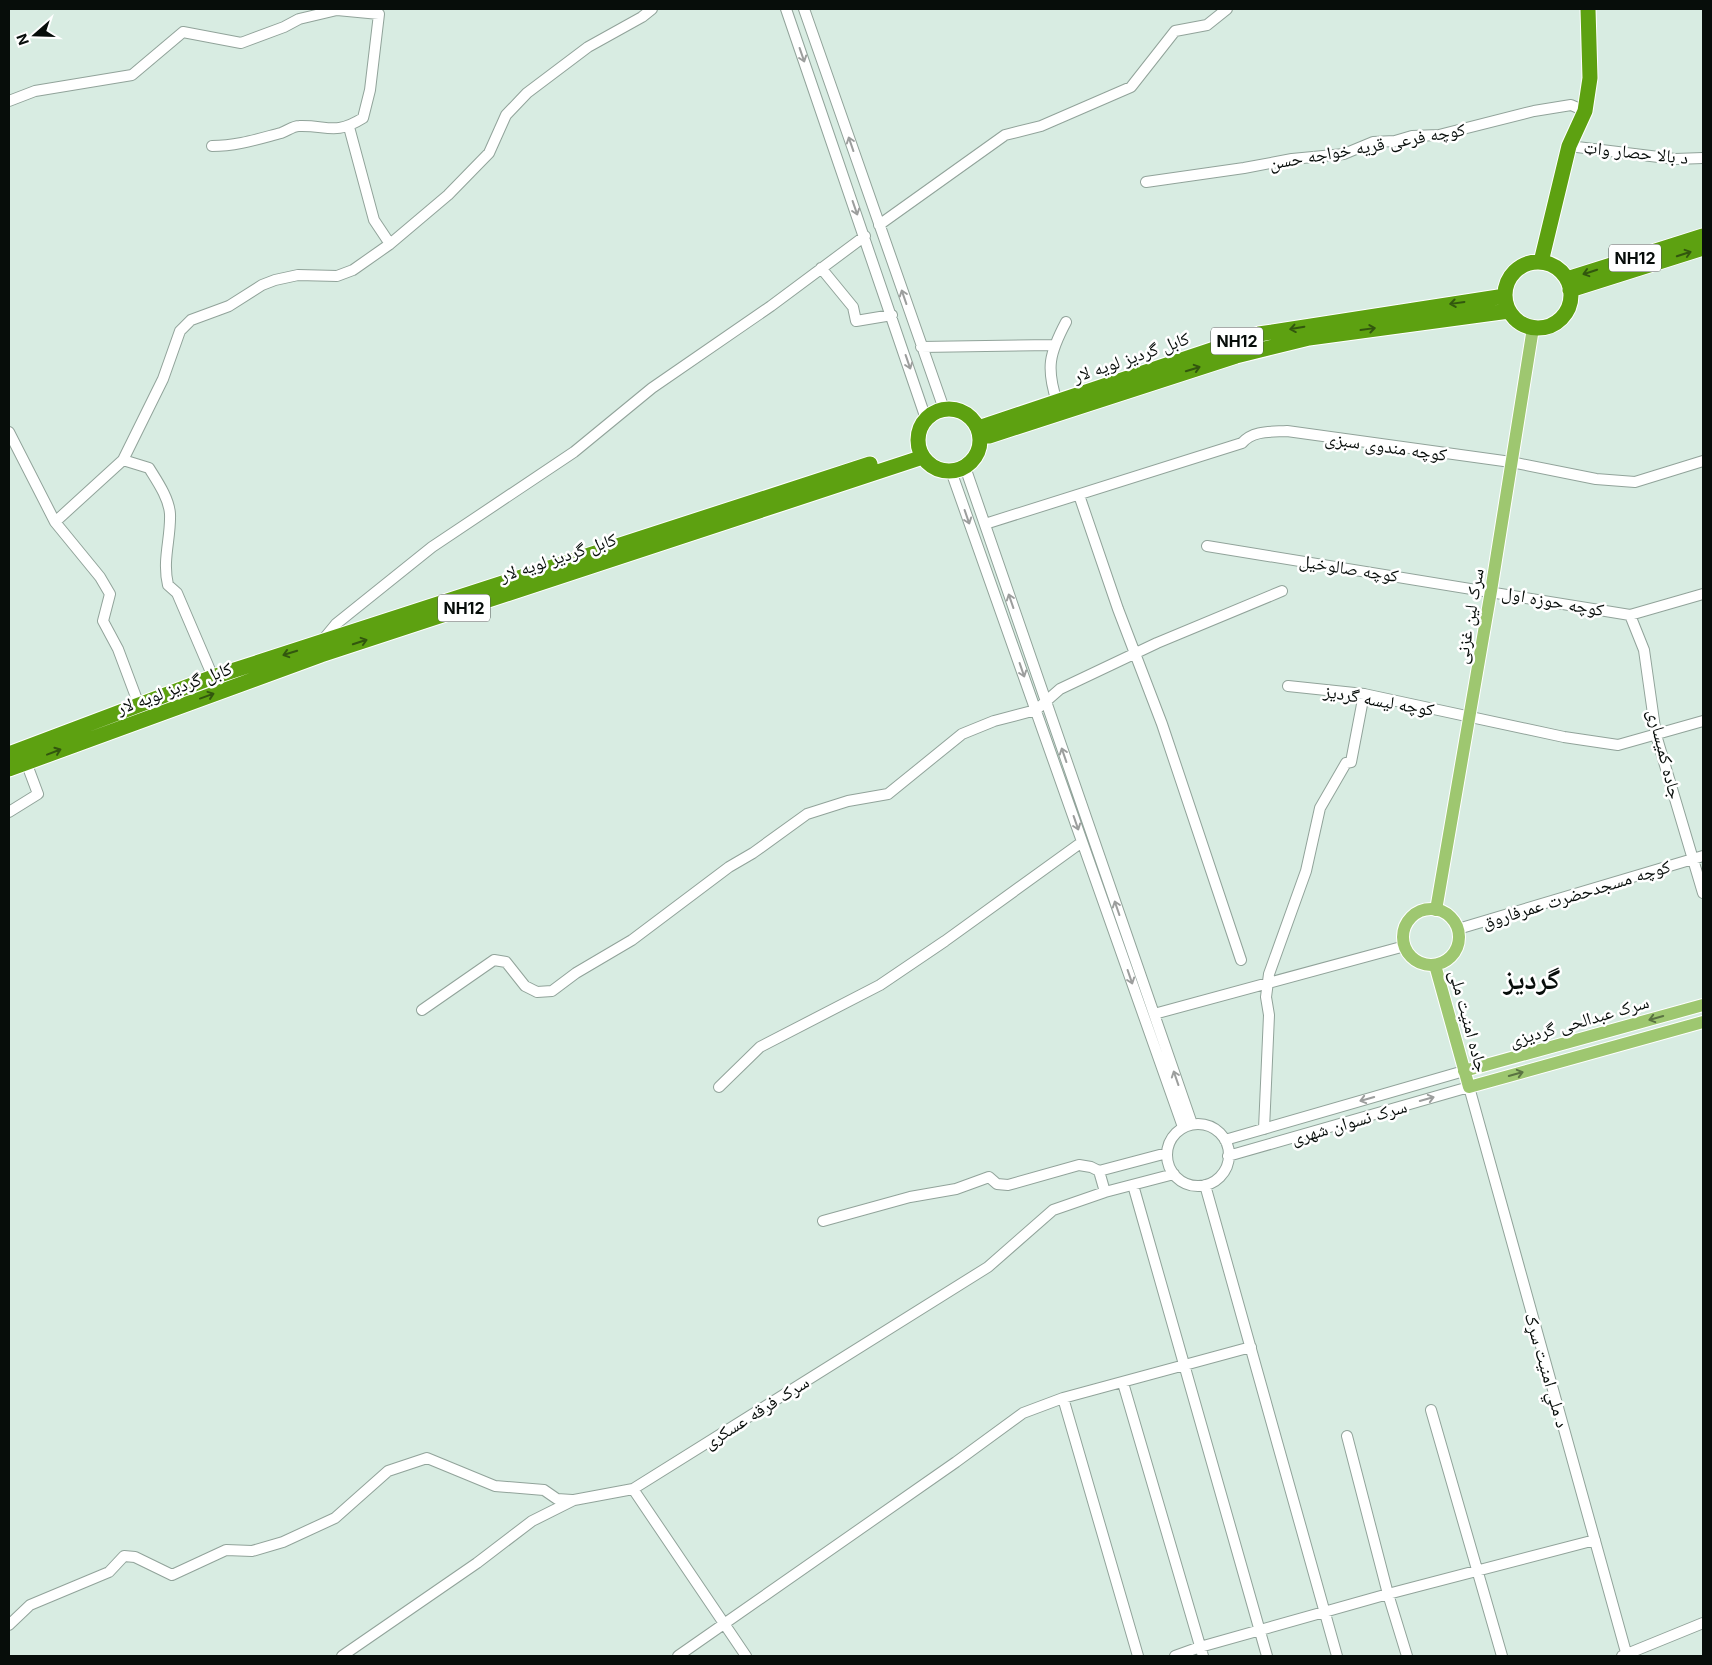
<svg xmlns="http://www.w3.org/2000/svg" width="1712" height="1665" viewBox="0 0 1712 1665" font-family="Inter,'Noto Naskh Arabic',sans-serif">
<rect width="100%" height="100%" fill="#d8ece2"/>
<g fill="none" stroke-linecap="round" stroke-linejoin="round">
<g stroke="#91a39a" stroke-width="12">
<path id="minor" d="M786,9L926,419
M804,9L944,409
M9,101L35,91L132,75L183,32L241,43L284,27L299,19L337,10L379,14L370,90L363,118C334,136 328,125 299,126C293,126 287,131 281,133C258,139 237,146 212,146
M349,127L374,220L390,244
M1569,146L1675,159L1703,158
M1146,182L1244,168L1292,159L1344,154L1373,142L1395,141L1412,136L1439,135L1534,111L1571,105L1585,111
M879,225L1005,135L1041,126L1131,87L1175,31L1207,25L1227,9
M821,268L853,307L856,321L892,315
M921,347L1053,345
M1057,402C1046,368 1049,354 1066,322
M9,432L55,522L100,577L110,594L103,621L118,649L139,705
M123,460L149,468C157,481 169,498 170,514C171,538 162,560 168,585L177,593L213,677
M965,467L1192,1124
M951,471L1183,1127
M1079,495L1118,609L1162,724L1241,960
M55,522L123,460L163,379L180,331L191,320L229,306L262,285L275,280L298,275L337,276L353,270L390,244L448,195L489,153L506,115L527,93L588,47L642,17L652,9
M985,524L1242,443C1253,430 1272,432 1287,431L1511,462L1596,479L1635,482L1703,461
M1207,546L1630,615L1703,594
M1630,615L1644,650L1656,735L1703,893
M322,641L336,624L432,547L574,452L652,388L771,306L865,236
M1288,686L1364,694L1564,737L1618,745L1703,721
M9,812L38,794L26,762
M1458,929L1703,856
M422,1010L494,960L506,962L525,986L537,992L552,991L576,973L632,940L729,867L753,853L807,814L848,801L888,794L962,734L994,721L1036,710L1060,689L1157,643L1282,591
M1154,1014L1405,946
M719,1087L760,1047L880,985L945,941L1082,842
M1167 1155a31 31 0 1 1 62 0a31 31 0 1 1-62 0Z
M1264,1129L1269,1015L1266,997L1269,974L1306,871L1320,808L1346,763L1351,762L1364,694
M1225,1140L1464,1071
M1228,1156L1469,1087L1627,1656
M1133,1185L1267,1656
M1205,1185L1337,1656
M1105,1192L1099,1171L1167,1153
M823,1221L910,1197L956,1189L989,1177L997,1184L1008,1185L1079,1165L1091,1167L1099,1171
M1123,1383L1203,1656
M1063,1398L1138,1656
M1431,1410L1502,1656
M1347,1436L1388,1594L1407,1656
M633,1489L746,1656
M9,1625L30,1605L109,1572L124,1556L135,1557L172,1575L226,1550L252,1551L283,1542L335,1518L388,1471L427,1458L495,1486L544,1490L557,1499L572,1500
M342,1656L477,1563L532,1521L574,1500L633,1489L988,1267L1053,1210L1105,1192L1174,1174
M678,1656L956,1462L1023,1413L1063,1398L1251,1347
M1175,1656L1200,1647L1388,1594L1595,1540
M1622,1656L1703,1623"/>
</g>
<g stroke="#fff" stroke-width="14">
<path id="major" d="M1403 937a28 28 0 1 1 56 0a28 28 0 1 1-56 0Z
M1436,910L1491,591L1533,328
M1435,965L1469,1087L1703,1022
M1464,1071L1703,1005"/>
</g>
<g stroke="#fff" stroke-width="17">
<path id="highway" d="M1541,262L1569,146L1585,111L1590,78L1588,9
M1505 295a33 33 0 1 1 66 0a33 33 0 1 1-66 0Z
M1567,279L1703,236
M1570,290L1703,248
M918 440a31 31 0 1 1 62 0a31 31 0 1 1-62 0Z
M978,428L1259,334L1505,296
M989,436L1236,356L1309,338L1509,311
M9,754L213,677L870,464
M9,769L321,655L923,457"/>
</g>
<use href="#minor" stroke="#fff" stroke-width="10"/>
<use href="#major" stroke="#9ec770" stroke-width="12"/>
<use href="#highway" stroke="#5da111" stroke-width="15"/>
</g>
<defs><path id="oneway-shaft" d="M-6 0H5M1.5-3L5.5 0L1.5 3" fill="none" stroke-width="1.6" stroke-linecap="round" stroke-linejoin="round" transform="scale(1.25)"/></defs>
<g stroke="#9c9e9d">
<use href="#oneway-shaft" transform="translate(802 55) rotate(71)"/>
<use href="#oneway-shaft" transform="translate(851 144) rotate(-109)"/>
<use href="#oneway-shaft" transform="translate(855 208) rotate(71)"/>
<use href="#oneway-shaft" transform="translate(904 297) rotate(-109)"/>
<use href="#oneway-shaft" transform="translate(908 362) rotate(71)"/>
<use href="#oneway-shaft" transform="translate(967 517) rotate(71)"/>
<use href="#oneway-shaft" transform="translate(1011 601) rotate(-109)"/>
<use href="#oneway-shaft" transform="translate(1022 670) rotate(71)"/>
<use href="#oneway-shaft" transform="translate(1064 755) rotate(-109)"/>
<use href="#oneway-shaft" transform="translate(1076 823) rotate(71)"/>
<use href="#oneway-shaft" transform="translate(1117 908) rotate(-109)"/>
<use href="#oneway-shaft" transform="translate(1130 977) rotate(71)"/>
<use href="#oneway-shaft" transform="translate(1176 1078) rotate(-109)"/>
<use href="#oneway-shaft" transform="translate(1367 1099) rotate(164)"/>
<use href="#oneway-shaft" transform="translate(1427 1099) rotate(-16)"/>
</g>
<g stroke="#32570e">
<use href="#oneway-shaft" transform="translate(1684 254) rotate(-18)"/>
<use href="#oneway-shaft" transform="translate(1590 272) rotate(162)"/>
<use href="#oneway-shaft" transform="translate(1457 303) rotate(172)"/>
<use href="#oneway-shaft" transform="translate(1297 328) rotate(170)"/>
<use href="#oneway-shaft" transform="translate(1368 329) rotate(-8)"/>
<use href="#oneway-shaft" transform="translate(1193 369) rotate(-17)"/>
<use href="#oneway-shaft" transform="translate(360 642) rotate(-18)"/>
<use href="#oneway-shaft" transform="translate(290 653) rotate(163)"/>
<use href="#oneway-shaft" transform="translate(207 696) rotate(-20)"/>
<use href="#oneway-shaft" transform="translate(54 752) rotate(-21)"/>
</g>
<g stroke="#5a7342">
<use href="#oneway-shaft" transform="translate(1656 1018) rotate(164)"/>
<use href="#oneway-shaft" transform="translate(1516 1074) rotate(-16)"/>
</g>
<g text-anchor="middle" dominant-baseline="central" stroke-width="5" stroke-linejoin="round" paint-order="stroke">
<g fill="#fff" stroke="#515654" stroke-width="1">
<rect x="1609" y="244.5" width="52" height="27" rx="4"/>
<rect x="1211" y="327.5" width="52" height="27" rx="4"/>
<rect x="438" y="594.5" width="52" height="27" rx="4"/>
</g>
<g font-size="16" font-weight="bold" fill="#070d0a">
<text x="1635" y="258">NH12</text>
<text x="1237" y="341">NH12</text>
<text x="464" y="608">NH12</text>
</g>
<g font-size="18" fill="#070d0a" stroke="#fff">
<text transform="translate(1367 146) rotate(-10)">کوچه فرعی قریه خواجه حسن</text>
<text transform="translate(1636 152) rotate(6)">د بالا حصار واټ</text>
<text transform="translate(1131 357) rotate(-19)">کابل گردیز لویه لار</text>
<text transform="translate(1386 446) rotate(8)">کوچه مندوی سبزی</text>
<text transform="translate(558 557) rotate(-18)">کابل گردیز لویه لار</text>
<text transform="translate(1349 568) rotate(9)">کوچه صالوخیل</text>
<text transform="translate(1553 601) rotate(10)">کوچه حوزه اول</text>
<text transform="translate(1469 616) rotate(-80)">سرک لین غزنی</text>
<text transform="translate(174 688) rotate(-20)">کابل گردیز لویه لار</text>
<text transform="translate(1379 700) rotate(10)">کوچه لیسه گردیز</text>
<text transform="translate(1665 754) rotate(76)">جاده کمیساری</text>
<text transform="translate(1576 894) rotate(-17)">کوچه مسجدحضرت عمرفاروق</text>
<text transform="translate(1469 1021) rotate(75)">جاده امنیت ملی</text>
<text transform="translate(1579 1021) rotate(-16)">سرک عبدالحی گردیزی</text>
<text transform="translate(1349 1122) rotate(-16)">سرک نسوان شهری</text>
<text transform="translate(1547 1370) rotate(74)">د ملي امنیت سړک</text>
<text transform="translate(756 1412) rotate(-32)">سرک فرقه عسکری</text>
</g>
<g font-size="28" font-weight="bold" fill="#070d0a" stroke="#fff">
<text x="1532" y="979">گردیز</text>
</g>
</g>
<rect width="1712" height="1665" fill="none" stroke="#070d0a" stroke-width="20"/>
<g transform="translate(35 35) rotate(250)" stroke="#ffffff" stroke-width="4" paint-order="stroke">
<path d="M0-4L9 19L0 12L-9 19Z" fill="#070d0a"/>
<text y="-8" font-size="14" font-weight="bold" text-anchor="middle" fill="#070d0a">N</text>
</g>
</svg>
